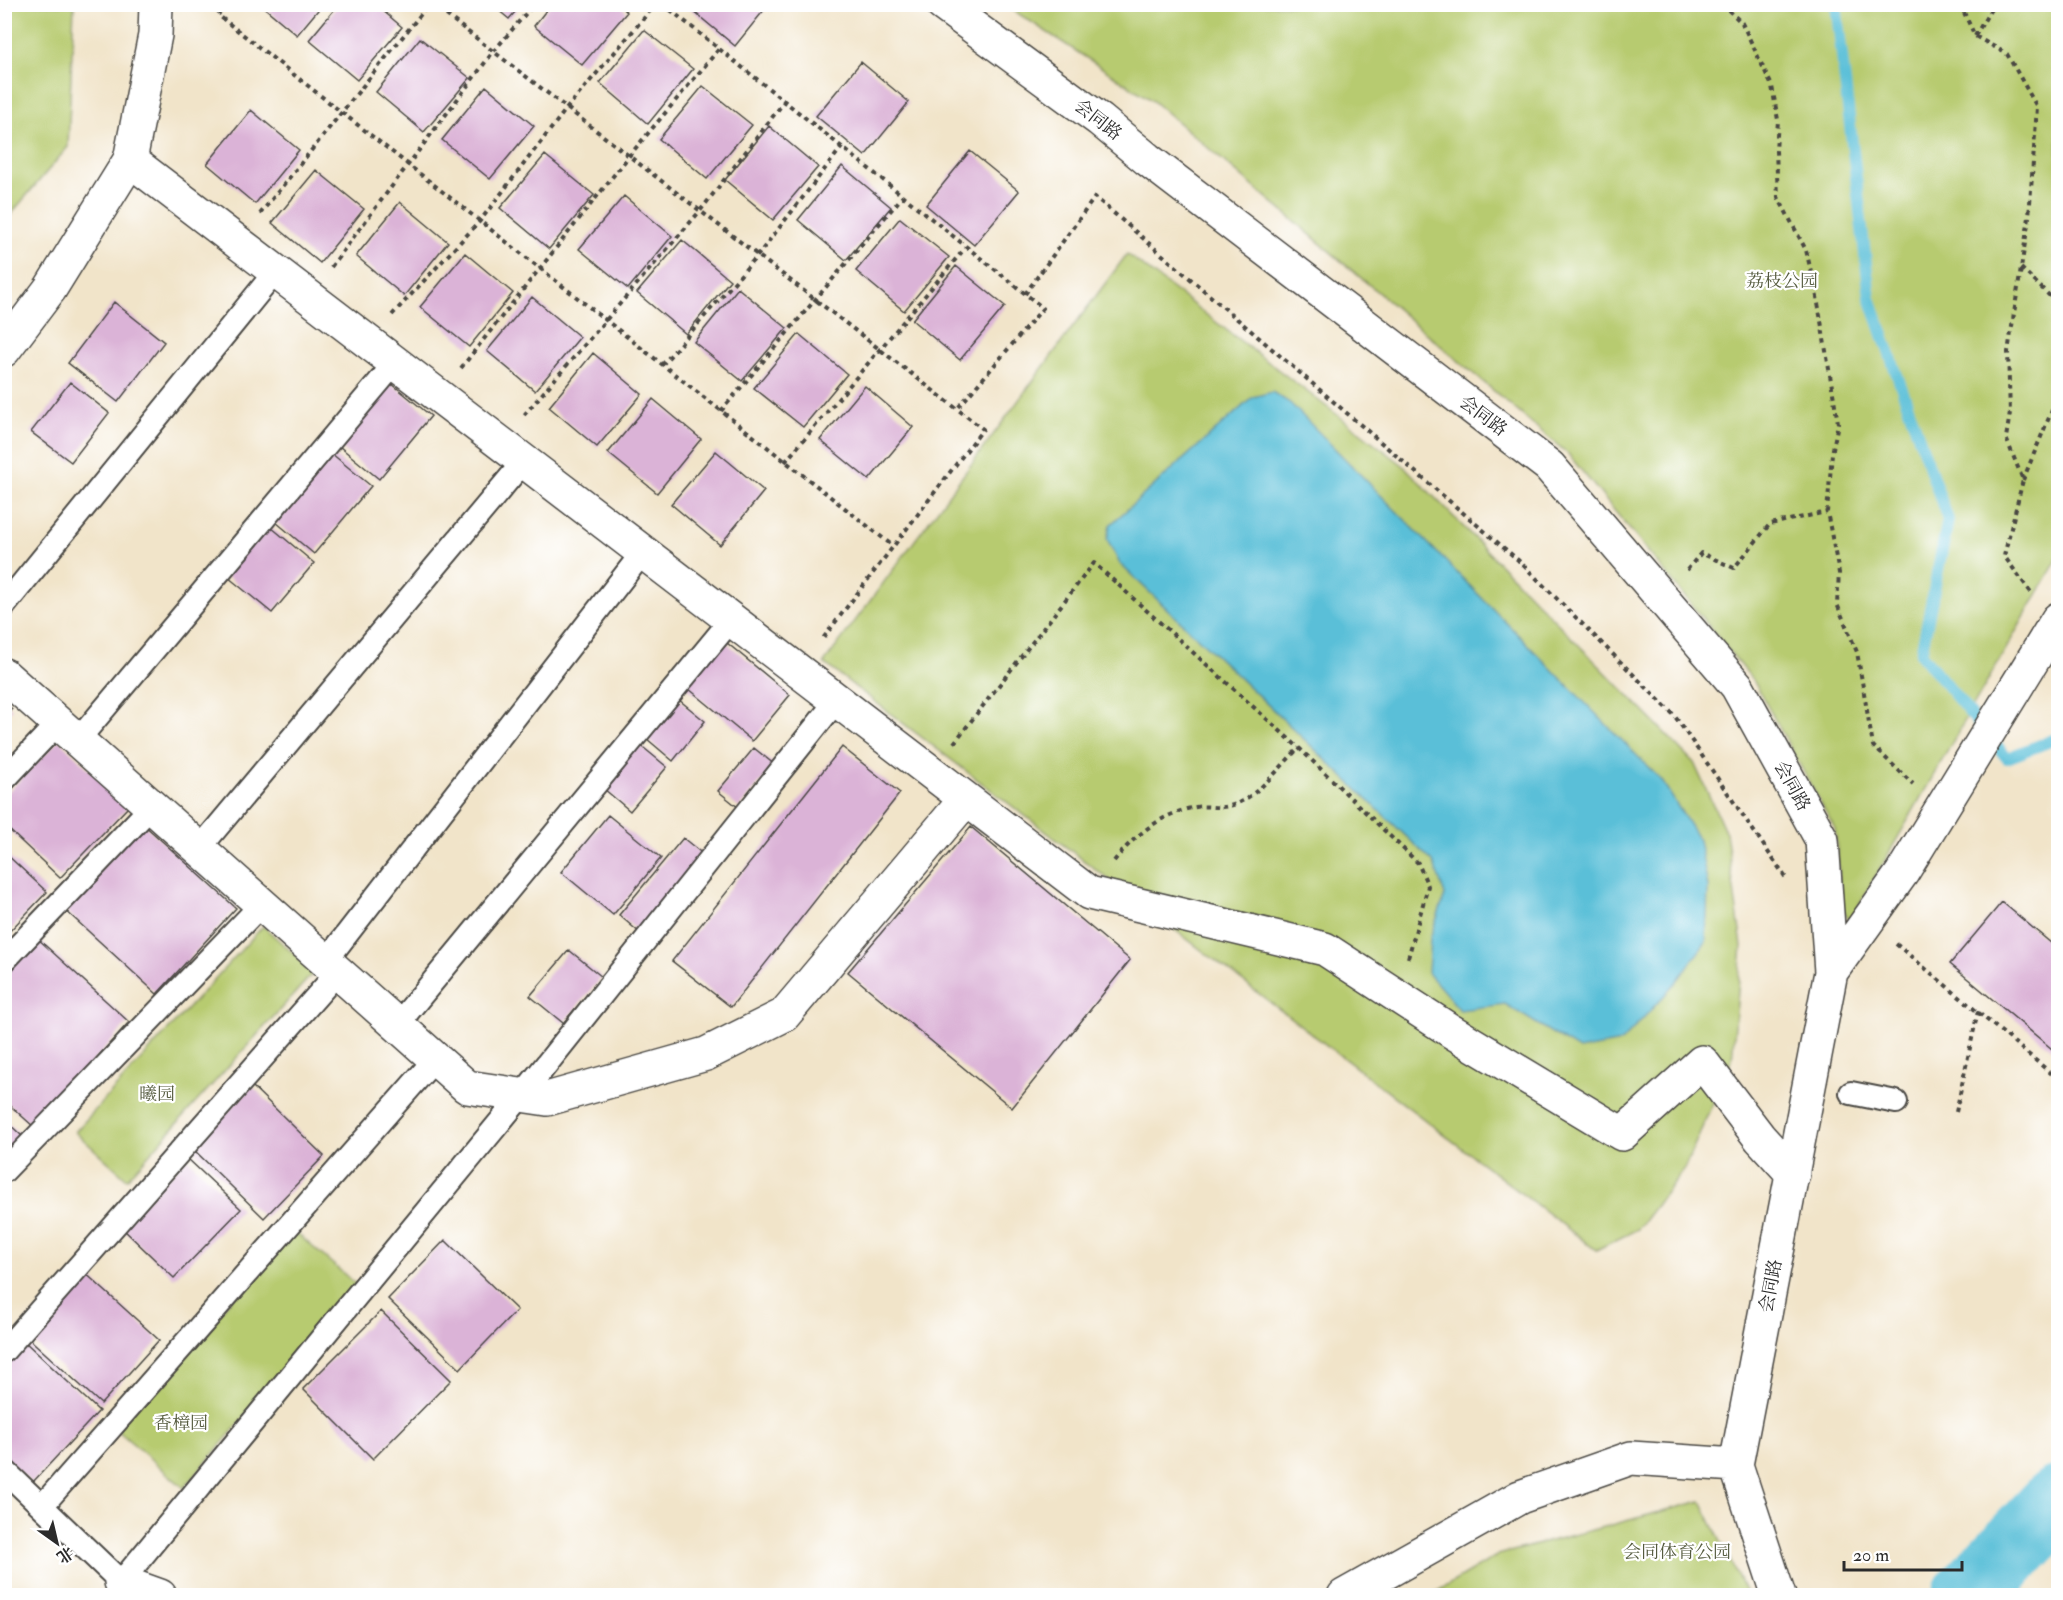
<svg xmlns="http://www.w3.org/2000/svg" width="2063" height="1600" viewBox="0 0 2063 1600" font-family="'IM FELL Double Pica','Noto Serif SC',serif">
<rect width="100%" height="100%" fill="#fff"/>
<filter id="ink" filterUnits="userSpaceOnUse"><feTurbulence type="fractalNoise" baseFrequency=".0167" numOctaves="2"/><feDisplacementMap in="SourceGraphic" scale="12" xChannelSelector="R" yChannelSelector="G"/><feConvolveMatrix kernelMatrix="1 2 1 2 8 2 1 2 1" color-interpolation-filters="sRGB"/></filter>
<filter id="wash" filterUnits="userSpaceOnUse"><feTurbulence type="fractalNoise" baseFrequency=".008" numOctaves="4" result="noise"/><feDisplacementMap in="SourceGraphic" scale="24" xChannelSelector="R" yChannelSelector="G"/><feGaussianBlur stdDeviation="1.35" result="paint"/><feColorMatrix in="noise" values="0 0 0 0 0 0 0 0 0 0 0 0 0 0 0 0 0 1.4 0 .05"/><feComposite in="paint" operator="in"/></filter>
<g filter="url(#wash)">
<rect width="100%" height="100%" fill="#f1e4c9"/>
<path fill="#b7cb6f" stroke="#717b4d" stroke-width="1.5" d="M5,4L74,5L68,147L5,221Z
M1005,5H2058V558L1850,921L1842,908L1835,829L1753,680L1568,454L1153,101Z
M1127,254L1403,465L1694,763L1726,833L1742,946L1732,1059L1684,1169L1638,1229L1596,1250L824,663Z
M263,926L314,972L127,1179L75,1132Z
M293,1230L357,1285L184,1488L116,1429Z
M1701,1501L1747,1595H1431L1498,1555Z"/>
<path fill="#5abfd8" stroke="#427582" stroke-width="1.5" d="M1272,392L1290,403L1662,781L1699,840L1708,887L1706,942L1674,985L1621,1042L1579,1050L1505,1004L1460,1010L1428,973L1430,938L1445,895L1433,862L1120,564L1107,539L1110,525L1253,397Z"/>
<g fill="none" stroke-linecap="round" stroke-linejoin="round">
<path stroke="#5abfd8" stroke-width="12" d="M1836,4L1870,298L1948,520L1921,654L2007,758L2058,738"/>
<path stroke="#5abfd8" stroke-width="72" d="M1968,1596L2058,1502"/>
</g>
<g id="blocks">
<path fill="#dbb3d7" d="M260,4H323L297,35Z
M339,4H375L402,27L357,80L309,40Z
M491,4H522L509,19Z
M551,4H618L627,12L582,65L534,26Z
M688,4H769L735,46L687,6Z
M644,30L693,69L648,124L600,83Z
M420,38L470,78L424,132L376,92Z
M861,62L909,102L865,156L816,116Z
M486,86L534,126L490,179L442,140Z
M703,86L752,125L707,179L659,139Z
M251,110L299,150L255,204L207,164Z
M769,126L818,167L773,220L725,180Z
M970,151L1019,191L974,245L926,205Z
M545,155L594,195L549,249L500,208Z
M842,166L891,207L846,260L798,220Z
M316,170L364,209L320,263L272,223Z
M624,196L672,236L628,289L579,249Z
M400,202L448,242L404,296L356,256Z
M900,218L949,257L904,311L856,271Z
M682,240L730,280L686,334L637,293Z
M465,253L513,293L469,347L420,307Z
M956,266L1005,306L960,360L912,320Z
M738,288L787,328L742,381L694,342Z
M532,297L580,337L535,391L487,351Z
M114,302L164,342L118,402L68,363Z
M799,334L847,374L803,427L754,388Z
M593,353L642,394L597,447L549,407Z
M386,379L431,416L379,479L334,442Z
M70,382L109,413L71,462L31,432Z
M865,386L913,427L869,480L820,440Z
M653,399L701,439L657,493L608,453Z
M326,449L371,486L314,554L270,517Z
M716,451L764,491L720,545L671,504Z
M265,522L314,563L272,613L223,573Z
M721,638L790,695L752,741L683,684Z
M673,695L705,721L673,761L640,733Z
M4,702L12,709L4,716Z
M633,739L667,767L630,811L597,783Z
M59,740L128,807L60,878L4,825V796Z
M842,747L900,793L731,1007L672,961Z
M754,748L775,765L739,808L718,791Z
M608,815L661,858L613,915L561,872Z
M142,823L236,908L157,994L64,909Z
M971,827L1130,960L1012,1108L848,972Z
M683,838L704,855L640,933L619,915Z
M4,852L47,892L4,937Z
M2002,902L2058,949V1054L1950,964Z
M36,937L129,1022L34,1127L4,1100V972Z
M569,950L602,977L563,1023L530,996Z
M252,1086L324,1156L264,1218L192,1148Z
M4,1119L22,1136L4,1155Z
M187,1158L241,1209L174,1278L121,1227Z
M445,1240L517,1310L460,1369L388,1299Z
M82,1270L159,1340L101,1404L24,1334Z
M381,1311L451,1380L373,1459L303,1389Z
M23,1340L99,1411L32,1483L4,1458V1359Z"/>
</g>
</g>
<g filter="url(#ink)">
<use href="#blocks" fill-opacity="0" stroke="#494743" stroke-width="1.5"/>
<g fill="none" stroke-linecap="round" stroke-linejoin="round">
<g stroke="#494743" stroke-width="26">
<path id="service" d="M4,606L276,271
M78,740L395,363
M4,780L58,723
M199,849L524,461
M4,961L152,806
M326,961L643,552
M397,1025L731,620
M1851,1093L1896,1102
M4,1171L262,904
M4,1351L338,972
M4,1470L121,1582L522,1095L837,700
M42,1506L436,1058"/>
</g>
<g stroke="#494743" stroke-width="36">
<path id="pedestrian" d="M130,160L1089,893L1325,949L1451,1031L1622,1134L1702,1062L1760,1138L1793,1174
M4,675L467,1087L547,1099L706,1054L784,1015L966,799"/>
</g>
<g stroke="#494743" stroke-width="36">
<path id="minor" d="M942,4L1100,120L1147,159L1549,466L1737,686L1822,840L1831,972L1736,1465L1779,1596
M4,350L50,289L130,160L155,35L156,4
M1831,972L1902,873L2058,619
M121,1582L160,1596
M1344,1596L1520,1497L1631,1458L1736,1465"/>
</g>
<path stroke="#494743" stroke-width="4" stroke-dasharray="4.5 4.5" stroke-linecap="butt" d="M226,4L218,15L893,546
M432,4L983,429L821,641
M663,4L1043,308L957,409
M1722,4L1742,23L1772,86L1778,120L1776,151L1778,197L1806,250L1817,297L1838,423L1832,454L1827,512L1839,573L1837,604L1857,652L1873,746L1913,784
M1960,4L1975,36L2007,54L2037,107L2029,217L2008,352L2010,413L2006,438L2023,480L2004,556L2033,595
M1975,36L1994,4
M260,214L429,4
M331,267L493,52L534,4
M2021,268L2054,300L2058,312
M1025,294L1095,197L1518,560L1674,715L1786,878
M392,315L480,221L567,108L656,4
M662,365L758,255L842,147
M461,368L629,156L719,49
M721,411L903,196
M524,415L700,211L784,102
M785,462L966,247
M2023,480L2058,396
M1687,570L1701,553L1734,568L1770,524L1827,512
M954,743L1094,563L1299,748L1418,863L1428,886L1408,958
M1114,861C1135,835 1162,813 1196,807C1207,805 1218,809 1229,806C1256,800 1280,766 1299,748
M1896,944L2058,1079
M1956,1112L1978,1011"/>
<use href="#service" stroke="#fff" stroke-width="22"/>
<use href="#pedestrian" stroke="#fff" stroke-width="33"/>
<use href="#minor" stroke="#fff" stroke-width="33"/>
</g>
</g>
<g text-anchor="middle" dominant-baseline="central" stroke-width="4.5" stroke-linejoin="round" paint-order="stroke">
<g font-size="18" fill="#2b2b2b" stroke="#fff">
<text transform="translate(1098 120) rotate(38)">会同路</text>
<text transform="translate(1483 416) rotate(37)">会同路</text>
<text transform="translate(1792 786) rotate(61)">会同路</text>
<text transform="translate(1771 1286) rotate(-79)">会同路</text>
</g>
<g font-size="18" fill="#555b3f" stroke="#fff">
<text x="1782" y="281">荔枝公园</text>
<text x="157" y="1094">曦园</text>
<text x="181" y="1423">香樟园</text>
<text x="1677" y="1552">会同体育公园</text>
</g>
</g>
<rect width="2063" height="1600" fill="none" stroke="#fff" stroke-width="24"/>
<g transform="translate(57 1543) rotate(146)" stroke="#ffffff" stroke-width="4.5" paint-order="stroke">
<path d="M0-4.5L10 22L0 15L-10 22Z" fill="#2b2b2b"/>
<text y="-9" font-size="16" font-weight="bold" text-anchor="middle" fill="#2b2b2b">北</text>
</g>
<path d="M1844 1561v9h118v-9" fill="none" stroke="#2b2b2b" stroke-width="3"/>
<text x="1853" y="1561" font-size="18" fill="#2b2b2b" stroke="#ffffff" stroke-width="4.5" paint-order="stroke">20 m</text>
</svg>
